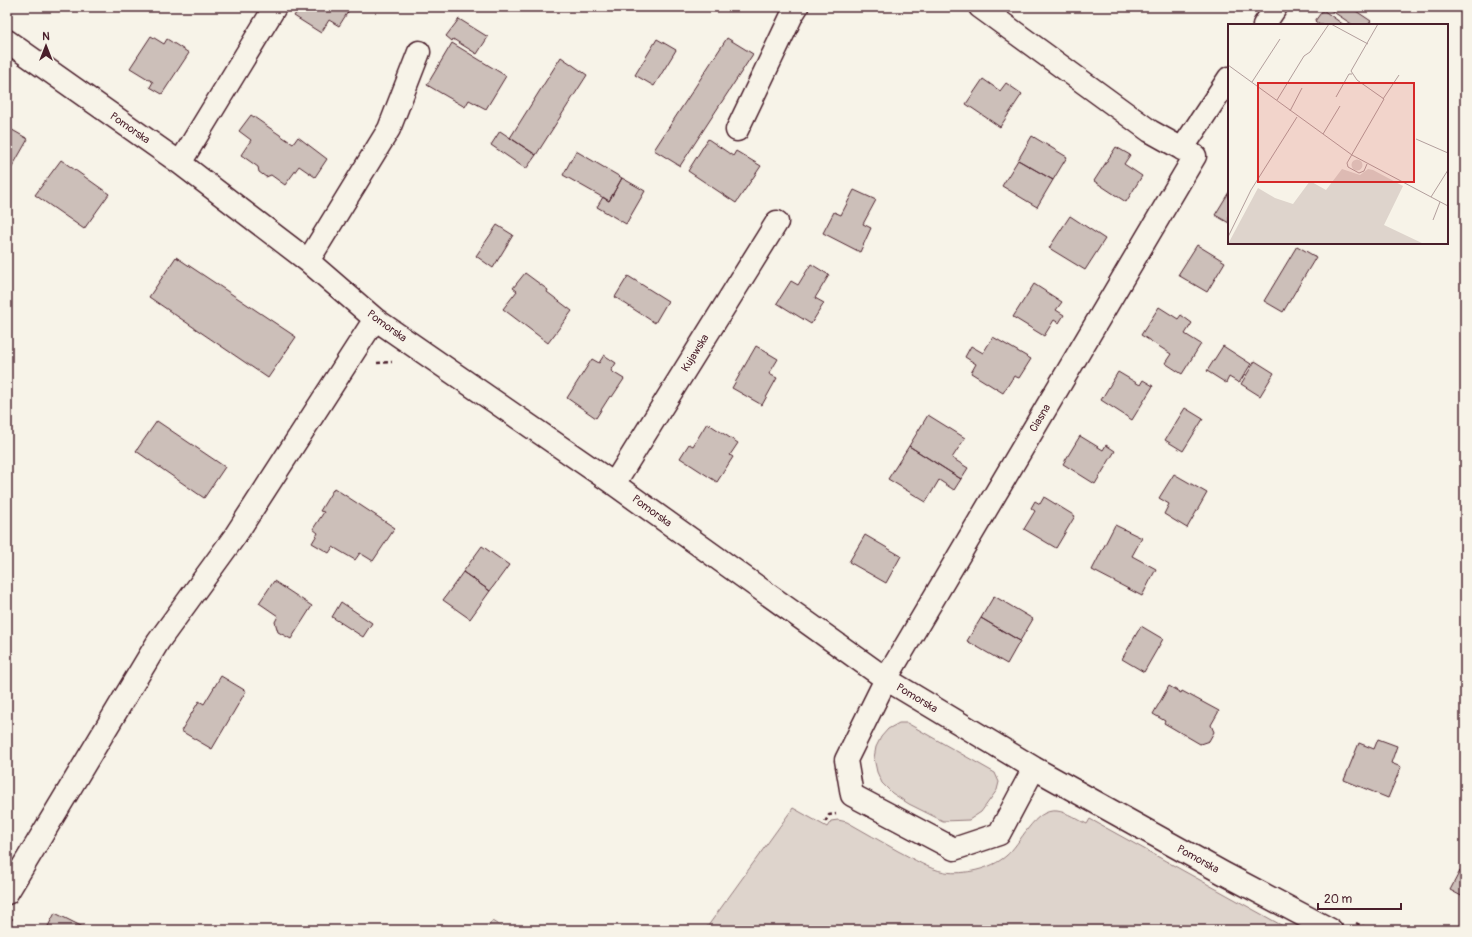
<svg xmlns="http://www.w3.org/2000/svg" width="1472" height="937" viewBox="0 0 1472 937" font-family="Pangolin,sans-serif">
<rect width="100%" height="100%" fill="#f7f3e8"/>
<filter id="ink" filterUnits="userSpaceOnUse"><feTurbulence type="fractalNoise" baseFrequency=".025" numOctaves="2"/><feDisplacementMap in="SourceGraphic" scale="8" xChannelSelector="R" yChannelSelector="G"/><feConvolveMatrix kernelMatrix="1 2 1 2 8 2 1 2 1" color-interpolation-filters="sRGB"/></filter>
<g filter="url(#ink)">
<path fill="#ded4cc" stroke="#947a7c" d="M899,723H907L995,773L999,782L997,790L981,812L969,820L943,821L909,804L892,793L882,783L877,772L874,758L876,747L881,737L888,729Z
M793,808L827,827L831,821L838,820L847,822C864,832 881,841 898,851C914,859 928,869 945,872C964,875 991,869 1006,856C1021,844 1034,808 1057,811C1067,812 1078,820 1087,824L1090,819L1290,930H705Z
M492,921L507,930H486Z"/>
<path fill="#ccbfb9" stroke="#4a1f2b" d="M300,7H351L339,26L329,20L321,33L294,16Z
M446,7H456L453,12Z
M1326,7H1350L1371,21L1368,25H1353Z
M1323,10L1344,25H1320L1315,21Z
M459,19L488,37L477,54L453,39L452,41L446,36Z
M151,36L164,44L167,39L189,53L162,94L150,87L153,82L130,68Z
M727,38L753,54L680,166L654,150Z
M657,39L676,50L654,86L635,75Z
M452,43L506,76L486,109L469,100L465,107L427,85Z
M561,57L587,75L536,155L510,138Z
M983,79L1000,91L1006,83L1022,94L1000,127L966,104Z
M251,115L293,144L298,137L327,159L315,177L299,166L285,185L271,175L266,177L259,172L258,167L241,155L251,140L239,131Z
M7,127L28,139L7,176Z
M500,131L536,155L526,169L491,145Z
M1032,136L1067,157L1053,180L1018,160Z
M708,139L733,156L736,151L761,166L736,203L688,171Z
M1116,147L1130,155L1124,164L1142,176L1126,202L1094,181Z
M576,151L622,178L609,201L563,175Z
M61,160L109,194L84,229L35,195Z
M1018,160L1053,180L1037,207L1002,186Z
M622,178L645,191L626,224L597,207L603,197L609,201Z
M854,190L876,200L863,224L871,228L860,252L823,233L834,212L841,215Z
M1229,192V223L1215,215Z
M1070,216L1105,239L1085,270L1049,248Z
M497,225L513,235L493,268L476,256Z
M1197,245L1225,262L1207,292L1178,275Z
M1297,246L1316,257L1283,312L1264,301Z
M176,257L296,337L268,378L149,297Z
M811,264L829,275L815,298L824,303L811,324L777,303L791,281L798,285Z
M525,273L548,290L547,292L572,311L548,343L503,309L517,291L513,288Z
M628,276L668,301L655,323L615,297Z
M1034,284L1062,302L1056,310L1064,315L1059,323L1054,320L1044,336L1013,317Z
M1159,307L1178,319L1181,315L1192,323L1185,334L1201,344L1182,374L1165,363L1171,354L1141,335Z
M993,337L1031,359L1019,378L1014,376L1003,393L971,373L976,364L965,357L971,346L983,353Z
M756,346L778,359L769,374L777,378L762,405L732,388Z
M1223,346L1251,364L1239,383L1229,377L1226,383L1207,371Z
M604,355L616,363L611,371L624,379L612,397L610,396L596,418L567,398L592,359L599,363Z
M1255,361L1274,373L1260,396L1241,384Z
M1118,372L1140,385L1143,380L1153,386L1132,420L1101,400Z
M1185,408L1203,419L1183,451L1165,440Z
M928,415L965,438L952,458L968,468L961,479L909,446Z
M157,421L225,467L204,498L136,451Z
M707,423L738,443L730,455L733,457L717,482L680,458L689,444L693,446Z
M1080,436L1103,450L1106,445L1115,451L1095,484L1063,464Z
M909,446L961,479L954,490L939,480L926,502L888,479Z
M1174,474L1207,493L1187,528L1164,514L1169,504L1159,498Z
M334,488L395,528L373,561L360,553L355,560L333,547L329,553L312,543L318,533L313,529L324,512L320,511Z
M1044,497L1075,516L1056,548L1024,529L1035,511L1031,508L1035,501L1040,504Z
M1115,525L1142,538L1132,556L1156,569L1142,596L1092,570Z
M865,535L901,556L886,583L849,562Z
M482,546L509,565L490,591L463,572Z
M463,572L490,591L470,619L443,600Z
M274,581L312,606L291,639L278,632L275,622L278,616L259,603Z
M994,596L1033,619L1020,641L981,618Z
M341,602L372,623L363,637L332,617Z
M981,618L1020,641L1007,664L967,641Z
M1141,626L1163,639L1144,672L1122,659Z
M221,676L246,691L212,749L181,731L199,701L204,704Z
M1169,686L1181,693L1182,691L1219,711L1211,725L1214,732L1209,741L1200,744L1164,723L1165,721L1153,714Z
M1378,739L1397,746L1391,763L1401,767L1388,798L1344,780L1359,743L1374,749Z
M1460,871L1465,874V898L1450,890Z
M55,913L83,927L81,930H46Z"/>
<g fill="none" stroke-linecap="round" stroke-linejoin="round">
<g stroke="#4a1f2b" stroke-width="25">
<path id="minor" d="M980,7L1150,131L1195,156L886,679L846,760L852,795L954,849L999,834L1034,768
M1264,25L1276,7
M7,41L180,163L308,261L375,319L614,484L886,679L1034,768L1223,873L1331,930
M737,130L792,15L797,7
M1182,149L1229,78
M180,163L275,7
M308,261L389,129L419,52
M614,484L777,222
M7,893L158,642L235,536L375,319"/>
</g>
<path stroke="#4a1f2b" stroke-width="2.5" stroke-dasharray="4 3" stroke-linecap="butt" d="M377,363L392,362
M825,822L829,815L836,814
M1356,923L1370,930
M7,926L12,918"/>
<use href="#minor" stroke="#f7f3e8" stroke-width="22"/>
</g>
</g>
<g text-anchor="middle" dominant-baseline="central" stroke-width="4" stroke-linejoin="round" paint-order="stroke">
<g font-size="11" fill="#4a1f2b" stroke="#f7f3e8">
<text transform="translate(130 128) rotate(35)">Pomorska</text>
<text transform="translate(387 326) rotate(36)">Pomorska</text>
<text transform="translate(695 353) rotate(-58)">Kujawska</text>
<text transform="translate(1040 418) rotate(-59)">Ciasna</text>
<text transform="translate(652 511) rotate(36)">Pomorska</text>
<text transform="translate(917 698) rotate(31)">Pomorska</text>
<text transform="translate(1198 859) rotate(29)">Pomorska</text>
</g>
</g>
<g transform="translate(1228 24)">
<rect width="220" height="220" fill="#f7f3e8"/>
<path d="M123.5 141a5.5 5.5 0 1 1 11 0a5.5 5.5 0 1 1-11 0ZM114,145L132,151L140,145L145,146L175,162L156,201L196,220H0L30,164L47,174L65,180L82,157L98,166Z" fill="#ded4cc"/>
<path fill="none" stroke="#b29e9c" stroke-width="1" d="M103,0L140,20M0,41L124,131L220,182M24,58L52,15M108,73L121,50H124M155,75L171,51M49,76L76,32L82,28L101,0M62,87L74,64M95,110L112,82M188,115L220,129M139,140L136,147L131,149L120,143L119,139L156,75L129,56L123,47L150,0M203,173L220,146M205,196L212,178M0,213L23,166L69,93"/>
<path fill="#d62828" fill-opacity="0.15" stroke="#d62828" stroke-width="2" d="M30,59H186V158H30Z"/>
<rect width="220" height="220" fill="none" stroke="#4a1f2b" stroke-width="2"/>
</g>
<rect width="1472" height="937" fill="none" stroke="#f7f3e8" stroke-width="24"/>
<rect x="12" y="12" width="1448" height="913" fill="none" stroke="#4a1f2b" stroke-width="1.5" filter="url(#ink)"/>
<g transform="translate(46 46)" stroke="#f7f3e8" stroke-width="3" paint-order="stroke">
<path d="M0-3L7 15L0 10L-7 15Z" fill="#4a1f2b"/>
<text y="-6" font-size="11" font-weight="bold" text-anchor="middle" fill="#4a1f2b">N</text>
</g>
<path d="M1318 903v6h83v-6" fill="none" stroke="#4a1f2b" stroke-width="2"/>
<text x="1324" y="903" font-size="12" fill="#4a1f2b" stroke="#f7f3e8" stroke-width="3" paint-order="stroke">20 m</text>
</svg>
